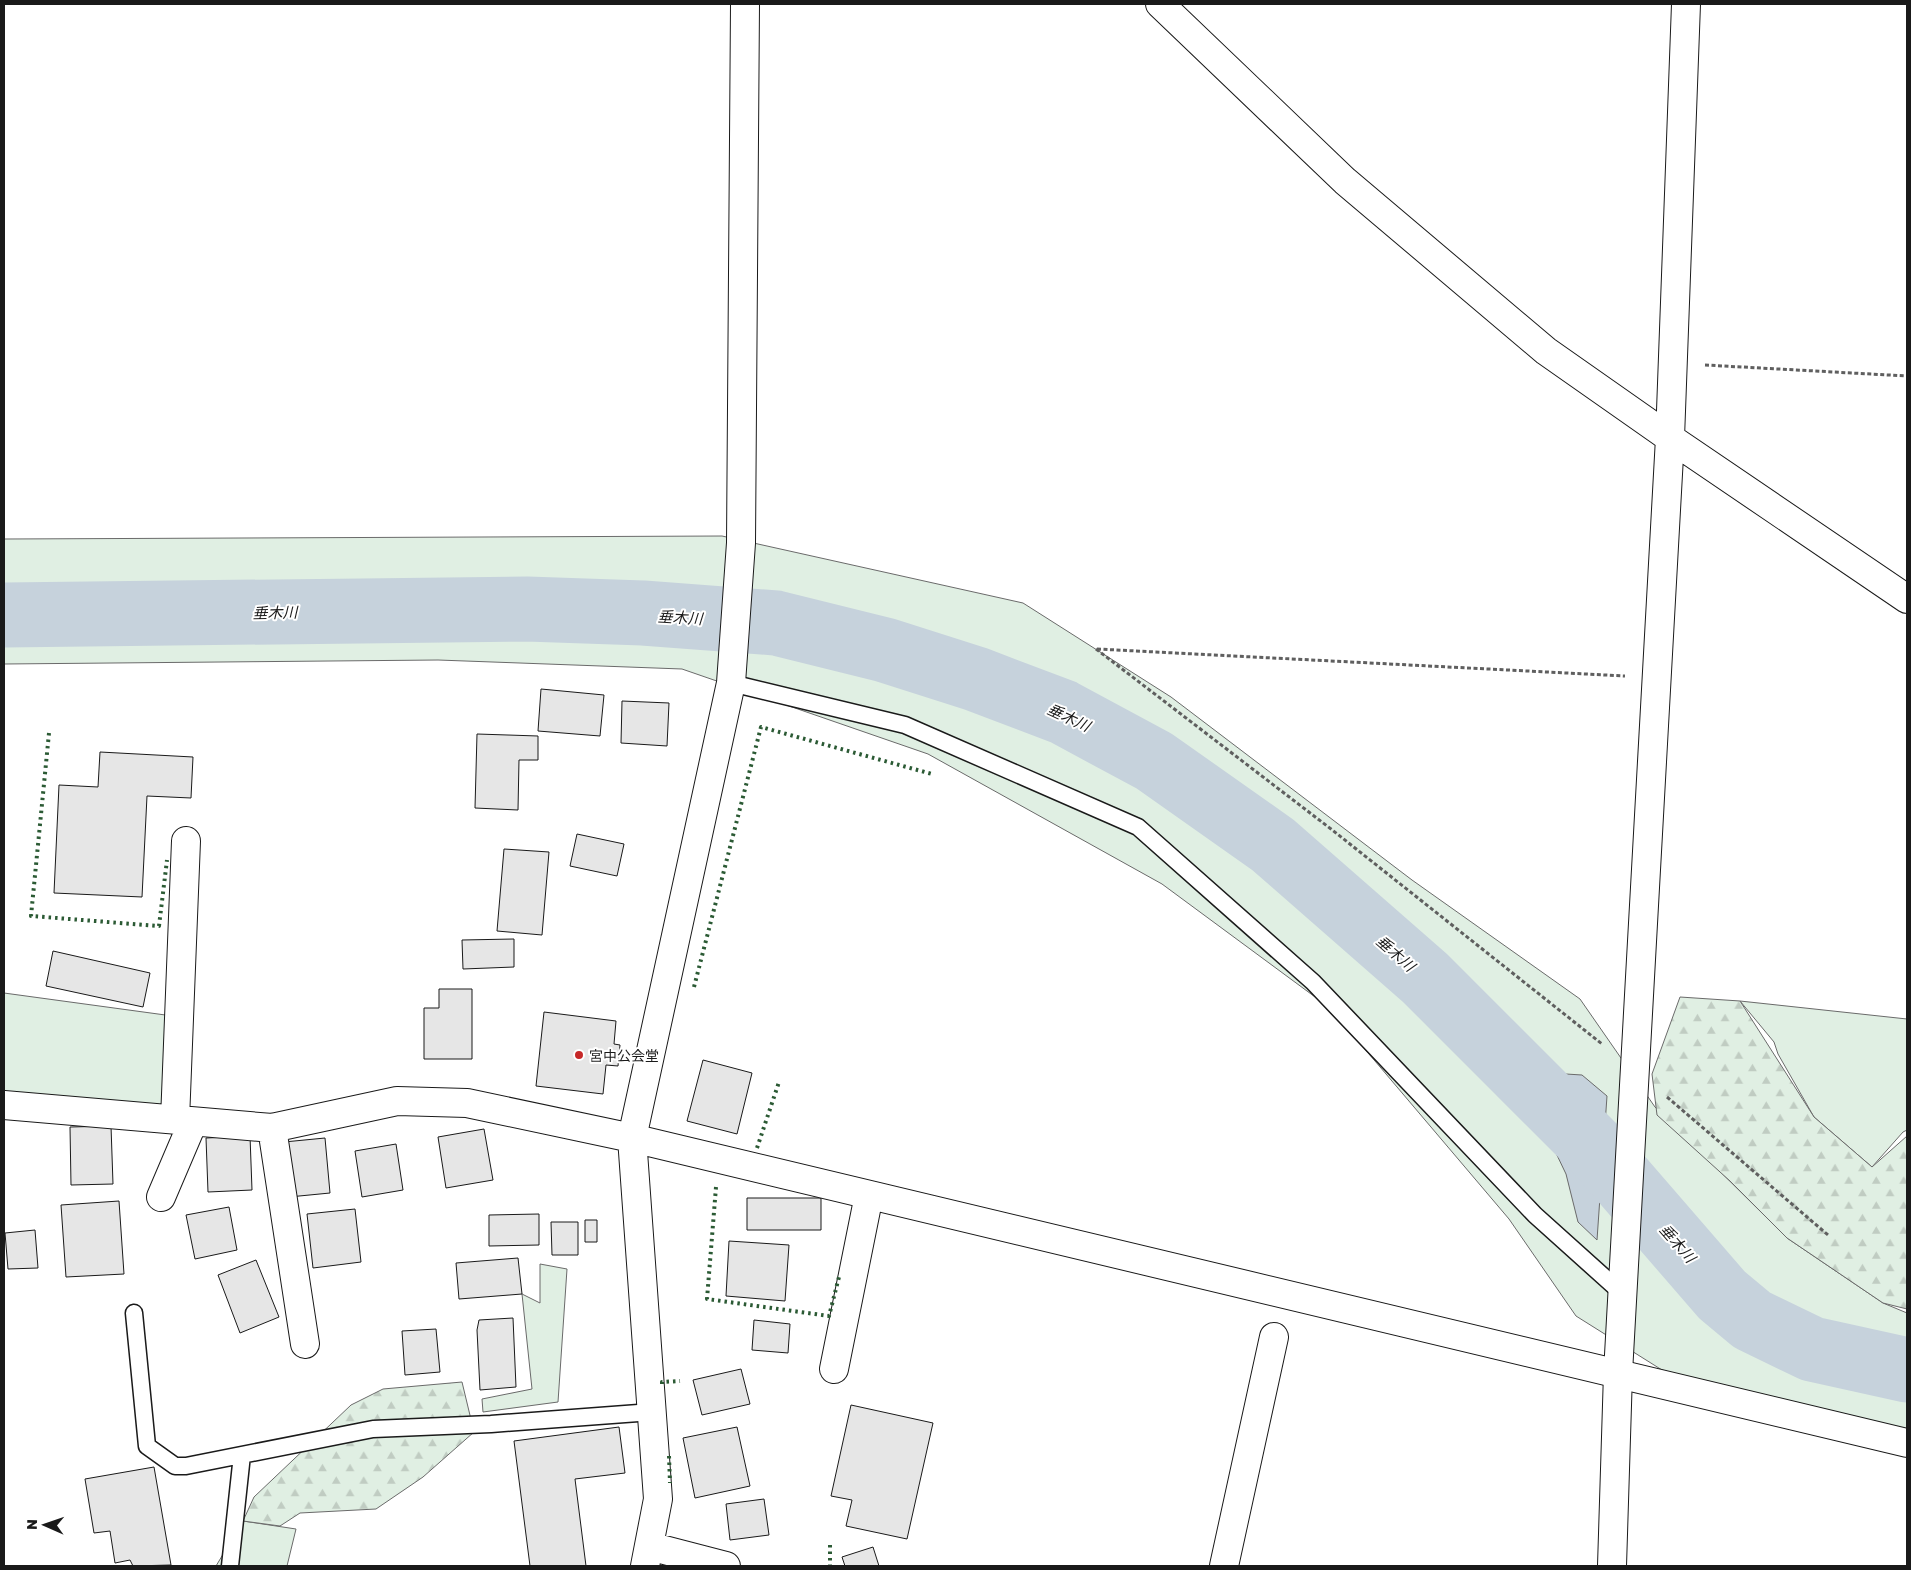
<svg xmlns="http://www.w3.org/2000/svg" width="1911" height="1570" viewBox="0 0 1911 1570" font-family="'Golos Text','Noto Sans JP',sans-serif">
<defs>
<pattern id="forest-firs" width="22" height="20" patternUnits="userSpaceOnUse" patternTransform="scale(1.25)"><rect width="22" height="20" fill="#e0efe3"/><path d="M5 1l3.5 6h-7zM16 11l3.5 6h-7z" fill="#c0ccc2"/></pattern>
</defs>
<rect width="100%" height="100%" fill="#fff"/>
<path fill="#e0efe3" stroke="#6a6a6a" d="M722,536L1023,603L1171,697L1412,880L1580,999L1655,1107L1766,1217L1787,1238L1883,1303L1907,1313V1436L1829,1417L1662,1370L1576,1316L1509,1219L1330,1008L1162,884L928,754L682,669L438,660L4,664V539Z
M4,993L180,1017L173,1115L4,1102Z
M1740,1001L1907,1019V1130L1903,1132L1872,1167L1814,1117L1778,1054L1774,1042Z
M540,1264L567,1269L558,1402L483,1412L482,1399L532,1389L522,1294L540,1303Z
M243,1521L296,1529L287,1566H216Z"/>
<path fill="url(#forest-firs)" stroke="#6a6a6a" d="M1680,997L1740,1001L1814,1117L1872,1167L1907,1136V1309L1883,1303L1787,1238L1730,1181L1657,1115L1652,1074Z
M462,1382L474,1432L423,1477L376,1509L300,1513L280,1526L243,1521L254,1497L351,1405L383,1389Z"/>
<path fill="#c6d2dc" stroke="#6a6a6a" d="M1466,1019L1518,1071L1582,1075L1607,1096L1597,1240L1578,1222L1566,1174L1544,1128L1452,1031Z"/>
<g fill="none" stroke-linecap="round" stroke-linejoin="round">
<path stroke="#c6d2dc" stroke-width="65" d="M4,615L527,609L643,613L776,623L885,650L976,679L1063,712L1154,761L1273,845L1425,978L1593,1146L1722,1295L1752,1320L1812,1349L1907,1370"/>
</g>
<path fill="#e6e6e6" stroke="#1a1a1a" d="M541,689L604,695L600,736L538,731Z
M622,701L669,703L667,746L621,743Z
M477,734L538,736V760H519L518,810L475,808Z
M100,752L193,757L191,798L147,796L142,897L54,893L59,785L98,787Z
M577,834L624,844L617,876L570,866Z
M504,849L549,852L542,935L497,931Z
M514,939V967L463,969L462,940Z
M53,951L150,973L143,1007L46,986Z
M439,989H472V1059H424V1008H439Z
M544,1012L616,1021L614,1044L620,1045L618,1066L606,1065L603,1094L536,1086Z
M703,1060L752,1073L737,1134L687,1121Z
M111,1126L113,1184L71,1185L70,1127Z
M484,1129L493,1180L446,1188L438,1137Z
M250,1136L252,1190L208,1192L206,1138Z
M325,1138L330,1193L289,1197L284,1142Z
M396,1144L403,1190L362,1197L355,1151Z
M747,1198H821V1230H747Z
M119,1201L124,1274L66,1277L61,1205Z
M229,1207L237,1250L195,1259L186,1215Z
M355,1209L361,1262L313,1268L307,1214Z
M539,1214V1245L489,1246V1215Z
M585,1220H597V1242H585Z
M551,1222H578V1255H552Z
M35,1230L38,1268L8,1269L5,1233Z
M729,1241L789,1245L785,1301L726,1296Z
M518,1258L522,1294L459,1299L456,1263Z
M256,1260L279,1317L240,1333L218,1275Z
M513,1318L516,1387L480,1390L477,1330L479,1320Z
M754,1320L790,1324L788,1353L752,1350Z
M436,1329L440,1372L405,1375L402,1331Z
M741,1369L750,1404L702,1415L693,1380Z
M851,1405L933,1423L907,1539L846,1526L852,1500L831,1496Z
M619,1427L625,1473L575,1479L586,1566H530L514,1441Z
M737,1427L750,1486L695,1498L683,1438Z
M154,1467L171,1565L133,1566L130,1560L115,1563L110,1531L94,1533L85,1479Z
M764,1499L769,1535L730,1540L726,1504Z
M873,1547L879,1566H845L842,1557Z"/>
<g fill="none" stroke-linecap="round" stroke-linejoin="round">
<g stroke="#1a1a1a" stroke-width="19">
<path id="service" d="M731,683L905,725L1138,827L1313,982L1535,1215L1614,1286
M134,1313L147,1446L175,1466H186L373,1429L491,1424L652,1412
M230,1566L242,1455"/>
</g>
<g stroke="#1a1a1a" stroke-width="30">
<path id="minor" d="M4,1105L272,1128L397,1101L467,1103L632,1138L1907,1443
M175,1120L186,841
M272,1128L305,1344
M161,1197L193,1122
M834,1369L869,1195
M649,1546L726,1566
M645,1566L658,1499L632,1138L731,683L741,543L745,4
M1224,1566L1274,1337"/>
</g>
<g stroke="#1a1a1a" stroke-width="30">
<path id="tertiary" d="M1160,4L1345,181L1546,351L1670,438L1907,599
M1612,1566L1618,1373L1670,438L1686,4"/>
</g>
<path stroke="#5f5f5f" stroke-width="3" stroke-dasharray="4 2.5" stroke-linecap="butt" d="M1705,365L1907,376
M1096,649L1331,829L1602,1044
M1097,649L1625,676
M1667,1097L1828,1235"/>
<use href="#service" stroke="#fff" stroke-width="16"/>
<use href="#minor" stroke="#fff" stroke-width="28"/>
<use href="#tertiary" stroke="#fff" stroke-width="28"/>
<path stroke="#2b5a34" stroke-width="4" stroke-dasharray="2.5 4" stroke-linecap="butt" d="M49,733L31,916L159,926L167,860
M694,987L761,727L932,774
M757,1148L779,1082
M716,1187L707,1299L829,1316L839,1277
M662,1384V1382L680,1381
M669,1456L670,1483
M830,1545V1566"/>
</g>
<circle fill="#c62828" stroke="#fff" stroke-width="2" cx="579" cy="1055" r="5"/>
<g text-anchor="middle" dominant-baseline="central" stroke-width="4" stroke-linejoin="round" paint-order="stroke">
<g font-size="14" fill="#1a1a1a" stroke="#fff" text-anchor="start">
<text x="589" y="1055">宮中公会堂</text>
</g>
<g font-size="15" font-style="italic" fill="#1a1a1a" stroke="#fff">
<text transform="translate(275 612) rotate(-1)">垂木川</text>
<text transform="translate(680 617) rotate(3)">垂木川</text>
<text transform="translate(1069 717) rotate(25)">垂木川</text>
<text transform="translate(1396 953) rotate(41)">垂木川</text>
<text transform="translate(1678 1243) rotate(49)">垂木川</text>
</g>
</g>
<rect width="1911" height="1570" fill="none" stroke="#1a1a1a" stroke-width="10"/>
<g transform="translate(45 1525) rotate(272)" stroke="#ffffff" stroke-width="4" paint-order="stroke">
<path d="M0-4L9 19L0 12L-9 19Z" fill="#1a1a1a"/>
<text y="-8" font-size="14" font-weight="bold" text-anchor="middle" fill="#1a1a1a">N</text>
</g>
</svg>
